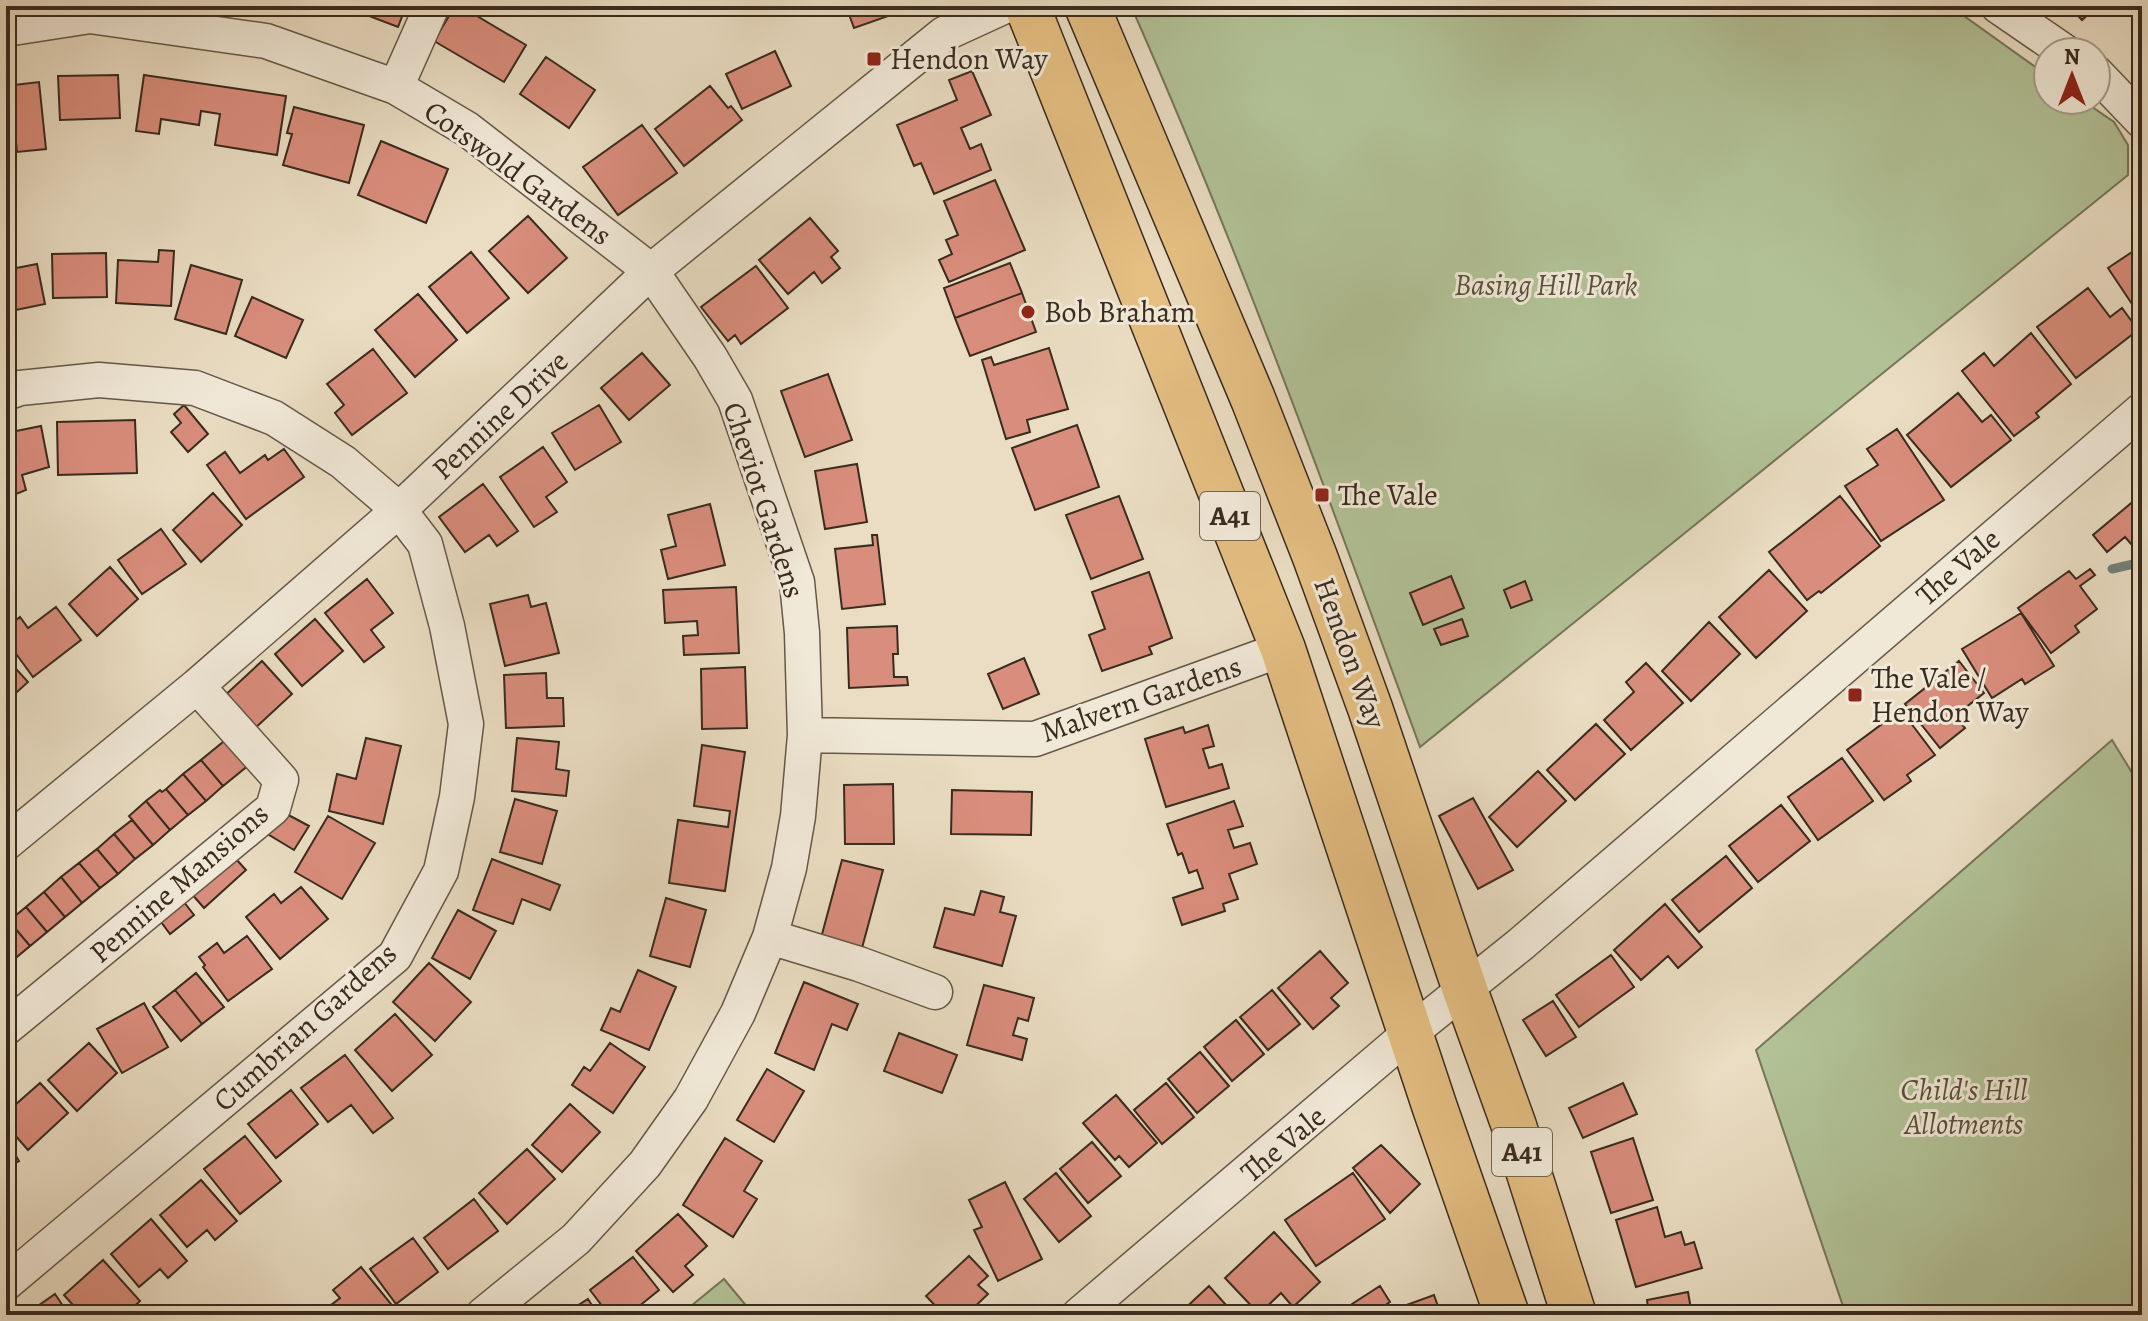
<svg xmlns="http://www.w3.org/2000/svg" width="2148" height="1321" viewBox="0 0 2148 1321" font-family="Alegreya,serif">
<rect width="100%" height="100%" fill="#eaddc3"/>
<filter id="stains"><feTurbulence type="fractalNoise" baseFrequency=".0025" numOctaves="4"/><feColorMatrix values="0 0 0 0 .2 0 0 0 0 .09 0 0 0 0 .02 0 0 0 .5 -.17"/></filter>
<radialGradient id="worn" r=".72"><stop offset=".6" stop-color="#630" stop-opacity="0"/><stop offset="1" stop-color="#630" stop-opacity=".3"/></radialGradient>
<path fill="#b2c297" stroke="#76765a" stroke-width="2" d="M1131,6H1950L2048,76V100H2082L2114,122L2128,145V175L1420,747C1329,498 1238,248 1131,6Z
M2112,740L2142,789V1315H1846L1756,1050Z
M724,1279L754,1315H680Z"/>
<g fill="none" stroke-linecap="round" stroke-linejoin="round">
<path stroke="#72817b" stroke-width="9" d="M2112,569L2142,562"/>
</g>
<path fill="#d98d7c" stroke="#392b1e" stroke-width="2" d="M343,6H406L398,27Z
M455,6H460L526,45L504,82L434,41Z
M846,6H891L894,14L854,28Z
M2069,6H2097L2082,20Z
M775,51L791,86L742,109L726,74Z
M546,57L595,90L569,128L520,94Z
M972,71L991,115L961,128L970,149L981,144L991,170L934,194L921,163L914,166L897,125L957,100L949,80Z
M118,75L120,118L60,120L58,76Z
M144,75L286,96L277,155L215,145L220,114L201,111L199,125L161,119L159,134L136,131Z
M39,82L46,149L17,152L15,132L6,133V86Z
M710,86L728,108L731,106L742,120L684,166L655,129Z
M294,107L364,125L349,183L283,165L292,134L287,133Z
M642,125L677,173L618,215L583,167Z
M381,141L448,169L426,223L358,195Z
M995,180L1025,250L949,282L939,260L952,254L946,240L958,235L944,201Z
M528,216L567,258L528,293L489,251Z
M810,218L838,251L831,257L840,268L822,283L814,272L788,294L759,260Z
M2142,237V319L2108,268L2138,248L2134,243Z
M159,250L174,251L171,306L116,303L118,260L158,262Z
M471,252L509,298L467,333L429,287Z
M106,253L107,297L53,298L52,254Z
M1010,263L1022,293L955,318L944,288Z
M37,264L45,304L6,312V270Z
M191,265L242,280L226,334L175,319Z
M756,266L788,308L741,344L735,335L728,341L701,307Z
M2088,288L2110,317L2122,308L2138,330L2076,378L2037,327Z
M1022,293L1036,332L970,356L955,318Z
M418,294L457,340L415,377L375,330Z
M252,297L303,320L286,358L235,336Z
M2031,333L2071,384L2036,413L2039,417L2014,436L1962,371L1984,353L1994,366Z
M1049,348L1068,409L1027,420L1030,432L1006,439L982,360L991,357L994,365Z
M373,349L407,393L352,435L335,413L344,405L327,384Z
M642,353L670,385L629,420L601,388Z
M828,374L852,440L805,457L781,391Z
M1958,393L1982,422L1991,415L2011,440L1951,487L1907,435Z
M184,405L208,434L188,452L171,432L181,423L174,414Z
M599,405L621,442L575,470L552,433Z
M135,420L137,473L58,475L57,422Z
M1077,425L1099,487L1035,510L1012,448Z
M41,426L49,467L22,475L26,490L6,498V433Z
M1897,429L1944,500L1881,541L1845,486L1878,465L1867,449Z
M543,447L567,482L546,497L557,512L534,527L500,477Z
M284,449L304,477L246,519L207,465L225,452L240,473L265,455L268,460Z
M857,464L867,522L825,529L815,471Z
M483,484L518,531L497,546L489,535L465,552L439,517Z
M213,493L242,525L201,562L173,530Z
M2142,494V536L2132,545L2125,537L2107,552L2093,535Z
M1119,496L1143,559L1091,579L1066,515Z
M1840,496L1880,546L1821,593L1819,591L1807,600L1769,552Z
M710,504L725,565L668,579L661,550L676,546L668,515Z
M161,529L186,564L142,594L118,560Z
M872,535H877L885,604L842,609L835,549L873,545Z
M110,567L138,599L97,636L69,604Z
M2090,569L2095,575L2080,586L2097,609L2075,626L2079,632L2051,653L2018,608L2069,571L2076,579Z
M1769,570L1807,611L1756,658L1719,617Z
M1149,572L1172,638L1149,647L1152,654L1102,671L1089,635L1105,629L1092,592Z
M1451,576L1464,608L1423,625L1410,593Z
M367,579L393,613L371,630L384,647L364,662L325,613Z
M1525,581L1532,600L1511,608L1504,590Z
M736,587L739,653L684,655L683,636L698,635L697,621L665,623L663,590Z
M528,595L531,607L546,603L559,653L505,666L490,604Z
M56,607L81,640L33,677L6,640V628L20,617L28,628Z
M2021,613L2054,666L2025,684L2022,679L1992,698L1962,649Z
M315,619L343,651L302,686L275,654Z
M1462,619L1468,636L1441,645L1434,629Z
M1709,622L1740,654L1691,701L1662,671Z
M897,626L898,654H893L894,677H907L908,685L849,688L847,628Z
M6,658L28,682L6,702Z
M1024,658L1039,694L1003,709L988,674Z
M262,661L292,694L252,731L221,699Z
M1959,661L1984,693L1955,716L1965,728L1940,748L1905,704Z
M1646,663L1683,703L1631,750L1604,720L1634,692L1626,682Z
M745,667L747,728L702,729L701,669Z
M546,673L547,698H563L564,726L506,728L504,675Z
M1901,710L1935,755L1907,775L1911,781L1884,800L1847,750Z
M1596,724L1625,754L1575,800L1547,770Z
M1208,725L1214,746L1203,749L1209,768L1222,764L1229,788L1166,807L1145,739L1183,727L1185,733Z
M228,738L250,764L223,786L201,760Z
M366,738L401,746L383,824L329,811L337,774L356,779Z
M517,738L559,742L556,769L569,771L566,796L512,791Z
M702,745L745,752L725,891L669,883L678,820L728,827L730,811L694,806Z
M1842,758L1873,801L1818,840L1788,797Z
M201,760L223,786L206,801L183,774Z
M1538,771L1566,801L1517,847L1489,817Z
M183,774L206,801L188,815L166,789Z
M893,784L894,844H845L844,785Z
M166,789L188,815L170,830L146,801L160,790L162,792Z
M952,790L1032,792L1031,835L951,834Z
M1473,798L1513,870L1478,889L1439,816Z
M515,799L557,811L542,864L500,852Z
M146,801L170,830L153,845L129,816Z
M1234,801L1243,826L1228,830L1234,848L1250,843L1257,864L1229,874L1238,899L1223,904L1225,911L1182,925L1173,898L1203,888L1197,870L1189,873L1182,853L1178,855L1167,824Z
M1781,805L1810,841L1758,882L1729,846Z
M281,811L309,826L294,850L261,830Z
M328,816L375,843L342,899L295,872Z
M132,820L153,845L135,859L114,834Z
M114,834L135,859L118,874L97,849Z
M226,848L246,870L204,908L184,885Z
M97,849L118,874L100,888L79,863Z
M1726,856L1752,888L1699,932L1672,900Z
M492,859L560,885L550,910L522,899L513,924L473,910Z
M842,860L883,870L862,948L821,938Z
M79,863L100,888L82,903L61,877Z
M61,877L82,903L65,917L44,892Z
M301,887L328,919L280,959L246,917L274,894L281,903Z
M981,891L1004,897L1000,912L1016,916L1002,966L934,947L945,908L974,915Z
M44,892L65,917L47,932L26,907Z
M177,893L194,915L170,934L161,922L140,939Z
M666,898L706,910L690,967L650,956Z
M1665,904L1702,947L1678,968L1668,956L1641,980L1614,950Z
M26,907L47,932L30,946L9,921Z
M458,910L496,931L470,979L432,958Z
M9,921L30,946L12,961L6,954V924Z
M247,936L272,969L228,1001L203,967L205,965L199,957L217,943L224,953Z
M1320,951L1348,983L1331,998L1339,1006L1313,1029L1278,988Z
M1611,955L1634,987L1579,1027L1556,995Z
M429,963L471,1002L435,1041L393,1002Z
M638,970L676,987L649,1050L601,1030L611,1008L620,1012Z
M196,973L224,1007L202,1024L175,990Z
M804,982L858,1004L847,1030L832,1024L814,1070L775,1053Z
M984,985L1034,998L1028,1021L1018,1018L1013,1035L1027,1039L1022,1060L967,1045Z
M175,990L202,1024L181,1041L153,1007Z
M1272,990L1300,1024L1268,1050L1240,1017Z
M1553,1001L1576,1037L1546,1056L1523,1020Z
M144,1003L168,1047L122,1073L97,1029Z
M395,1014L432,1055L392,1091L355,1050Z
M1236,1020L1264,1054L1232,1081L1204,1047Z
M899,1033L957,1055L942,1093L884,1071Z
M89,1043L117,1073L77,1111L48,1080Z
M610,1043L645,1067L613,1113L572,1085L584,1067L590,1071Z
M1200,1052L1229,1086L1197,1113L1168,1079Z
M345,1055L393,1118L373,1133L351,1105L328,1122L301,1088Z
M767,1069L804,1091L774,1142L737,1120Z
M40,1083L68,1113L28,1150L6,1125V1113Z
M1166,1083L1194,1117L1162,1144L1134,1110Z
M1623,1083L1637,1114L1583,1138L1569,1108Z
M291,1090L318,1124L276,1158L248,1124Z
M1116,1095L1157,1143L1129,1167L1119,1156L1115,1160L1083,1123Z
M570,1104L600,1132L562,1172L532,1145Z
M245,1136L281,1181L240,1214L204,1169Z
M725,1138L762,1161L744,1191L757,1199L733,1237L683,1205Z
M1633,1138L1653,1200L1611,1213L1591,1152Z
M6,1139L19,1161L6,1168Z
M1092,1142L1121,1176L1088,1203L1060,1169Z
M1381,1145L1420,1184L1390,1213L1353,1168Z
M527,1149L555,1179L507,1224L479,1193Z
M1056,1173L1091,1216L1059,1242L1024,1199Z
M1353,1173L1385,1219L1316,1266L1285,1220Z
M201,1180L237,1221L215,1240L207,1230L187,1247L160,1215Z
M1005,1182L1042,1259L998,1281L974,1230L982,1227L969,1200Z
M474,1199L498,1231L448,1269L424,1238Z
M1657,1207L1665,1237L1681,1232L1685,1245L1694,1242L1702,1268L1636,1287L1616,1220Z
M678,1214L707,1246L685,1266L693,1275L673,1292L636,1251Z
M151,1219L187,1261L168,1278L160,1269L139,1287L111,1254Z
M1274,1232L1320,1282L1293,1307L1281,1293L1259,1314L1225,1278Z
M413,1238L438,1272L396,1304L370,1269Z
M969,1256L988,1276L978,1285L988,1294L966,1315H944L926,1296Z
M633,1257L659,1290L638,1307L645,1315H609L590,1290Z
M103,1260L140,1301L125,1315H82L64,1295Z
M361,1267L399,1314L398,1315H324L322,1312L340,1298L333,1290Z
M1209,1286L1235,1315H1178Z
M1380,1286L1390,1302L1370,1315H1359L1352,1304Z
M1688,1292L1692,1315H1649L1647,1300Z
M55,1294L69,1315H25Z
M1434,1295L1441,1315H1379Z
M588,1299L598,1315H563Z"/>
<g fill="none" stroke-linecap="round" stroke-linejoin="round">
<g stroke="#655847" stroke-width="37">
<path id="minor" d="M1998,6L2065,52
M6,29L90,16L266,41L396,87L467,129L651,271L710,357L735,400L797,582L802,633L805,735L798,816L789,868L770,937L738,1013L691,1099L645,1164L576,1239L483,1315
M2096,73L2142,121
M396,87L432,6
M6,393L20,388L99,380L195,388L274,418L343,462L399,510L425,544L447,626L466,724L457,797L441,871L395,956L6,1283
M805,735L1035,739L1283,649
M6,843L197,686L399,510L651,271L944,34L1005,6
M770,937L859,964L935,992
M6,1028L273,808L281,780L197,686
M1079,1315L1410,1033L1521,944L2142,410"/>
</g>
<g stroke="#392b1e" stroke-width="47">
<path id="highway" d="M1027,6L1283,649L1435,1108L1507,1315
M1087,6L1253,399L1315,557L1370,708L1465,990L1514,1126L1574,1315"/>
</g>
<use href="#minor" stroke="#f1e9d8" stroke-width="34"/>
<use href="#highway" stroke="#e5be82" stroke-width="44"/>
</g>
<g fill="#8f2418" stroke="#f1e9d8" stroke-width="3">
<rect x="866" y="51" width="16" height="16" rx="4"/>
<circle cx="1028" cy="312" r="8"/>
<rect x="1314" y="487" width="16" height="16" rx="4"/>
<rect x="1847" y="687" width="16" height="16" rx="4"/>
</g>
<g text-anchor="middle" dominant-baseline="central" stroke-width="6" stroke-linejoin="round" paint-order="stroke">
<g fill="#f1e9d8" stroke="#706456" stroke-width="2">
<rect x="1200" y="492" width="60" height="48" rx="6"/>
<rect x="1492" y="1128" width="60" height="48" rx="6"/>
</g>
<g font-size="28" font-weight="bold" fill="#392b1e">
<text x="1230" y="516">A41</text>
<text x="1522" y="1152">A41</text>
</g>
<g font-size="30" fill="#392b1e" stroke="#f1e9d8" text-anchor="start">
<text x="890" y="59">Hendon Way</text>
<text x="1044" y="312">Bob Braham</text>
<text x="1338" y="495">The Vale</text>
<text x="1871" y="678">The Vale /<tspan x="1871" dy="34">Hendon Way</tspan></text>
</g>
<g font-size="30" fill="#392b1e" stroke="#f1e9d8">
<text transform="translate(518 173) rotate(36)">Cotswold Gardens</text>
<text transform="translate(500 415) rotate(-43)">Pennine Drive</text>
<text transform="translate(764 500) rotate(72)">Cheviot Gardens</text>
<text transform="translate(1958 567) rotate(-41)">The Vale</text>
<text transform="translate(1350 653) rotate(70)">Hendon Way</text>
<text transform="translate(1141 699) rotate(-19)">Malvern Gardens</text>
<text transform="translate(179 883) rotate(-41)">Pennine Mansions</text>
<text transform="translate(305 1027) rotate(-42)">Cumbrian Gardens</text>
<text transform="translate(1283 1144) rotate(-40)">The Vale</text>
</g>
<g font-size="30" font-style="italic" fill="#57513c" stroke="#f1e9d8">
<text x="1546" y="285">Basing Hill Park</text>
<text x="1964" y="1090">Child's Hill<tspan x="1964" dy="34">Allotments</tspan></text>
</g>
</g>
<rect width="2148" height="1321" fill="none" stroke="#eaddc3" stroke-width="32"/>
<rect x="8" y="8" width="2132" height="1305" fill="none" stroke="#392b1e" stroke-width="4"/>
<rect x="16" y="16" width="2116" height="1289" fill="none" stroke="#392b1e" stroke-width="2"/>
<g transform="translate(2072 76)"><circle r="38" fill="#f1e9d8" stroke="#a79d8e" stroke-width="2"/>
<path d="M0-6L14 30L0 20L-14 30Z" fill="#8f2418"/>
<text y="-12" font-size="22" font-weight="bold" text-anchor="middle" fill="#392b1e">N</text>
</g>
<rect width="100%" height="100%" filter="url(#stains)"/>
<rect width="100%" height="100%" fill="url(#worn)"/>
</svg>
